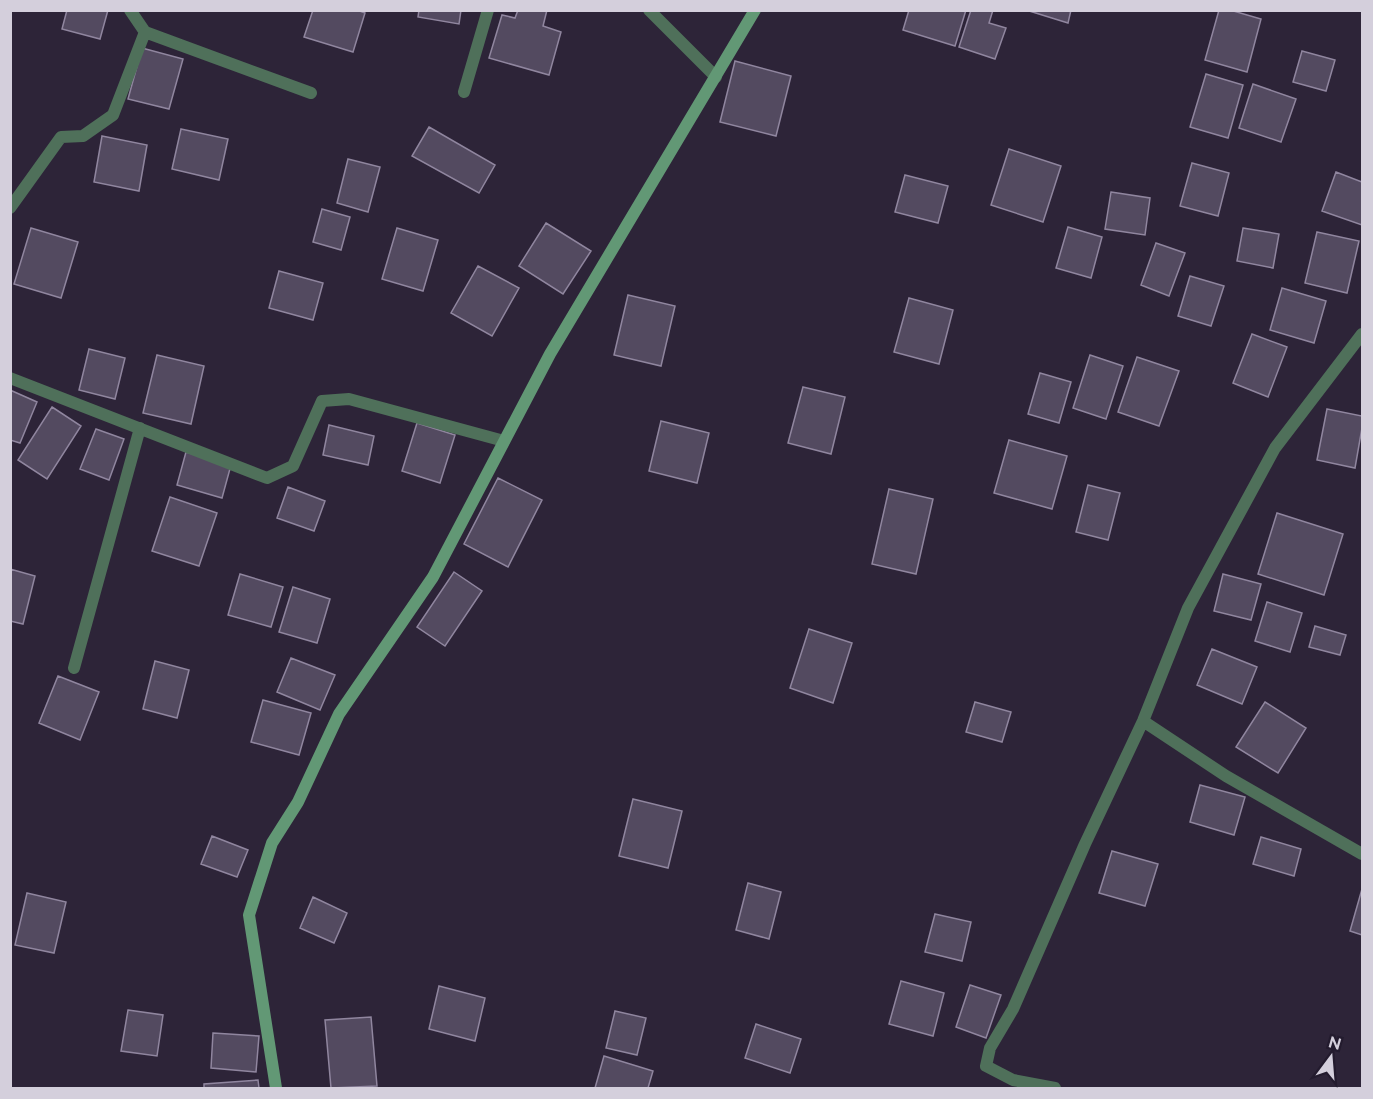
<svg xmlns="http://www.w3.org/2000/svg" width="1373" height="1099" viewBox="0 0 1373 1099" font-family="Raleway,sans-serif">
<rect width="100%" height="100%" fill="#2d2438"/>
<path fill="#534a60" stroke="#90869f" stroke-width="1.5" d="M67,10H108L100,39L62,29Z
M313,10H357L365,13L353,52L304,37Z
M419,10H461L459,24L418,17Z
M518,10H547L543,26L561,32L549,75L489,58L502,15L515,18Z
M909,10H966L955,46L903,30Z
M971,10H993L989,23L1006,28L995,59L959,47Z
M1026,10H1071L1068,23Z
M1219,10H1230L1261,19L1247,72L1205,60Z
M142,48L183,59L169,109L128,99Z
M1302,51L1335,60L1326,91L1293,82Z
M735,61L791,76L776,136L720,122Z
M1206,74L1243,85L1228,138L1190,127Z
M1253,84L1296,99L1281,142L1239,128Z
M429,127L495,165L479,193L412,156Z
M181,129L228,139L219,180L172,169Z
M102,136L147,145L139,191L94,182Z
M1009,149L1061,166L1043,222L991,205Z
M348,159L380,167L368,212L337,203Z
M1192,163L1229,173L1218,216L1180,206Z
M1336,172L1362,182V225L1322,211Z
M905,175L948,186L938,223L895,212Z
M1111,192L1150,198L1145,235L1105,229Z
M322,209L350,217L341,250L313,242Z
M546,223L591,251L563,294L519,266Z
M1068,227L1102,237L1091,278L1056,268Z
M31,228L78,242L61,298L14,284Z
M397,228L438,240L423,291L382,279Z
M1243,228L1279,234L1273,268L1237,261Z
M1317,232L1359,241L1347,293L1305,283Z
M1156,243L1185,253L1169,296L1141,285Z
M478,266L519,288L492,336L451,313Z
M279,271L323,283L313,320L269,308Z
M1190,276L1224,286L1211,326L1178,316Z
M1282,288L1326,301L1314,343L1270,330Z
M628,295L675,306L661,366L614,355Z
M909,298L953,310L939,364L894,352Z
M1252,334L1287,347L1268,397L1233,383Z
M89,349L125,358L115,399L79,390Z
M157,355L204,366L191,424L143,413Z
M1090,355L1123,366L1106,419L1073,408Z
M1137,357L1179,371L1159,426L1118,412Z
M1040,373L1071,382L1059,423L1028,414Z
M803,387L845,397L831,454L788,443Z
M10,390L37,402L20,443L10,440Z
M52,407L81,426L47,479L18,460Z
M1327,409L1362,416V428L1355,468L1317,460Z
M661,421L709,433L697,483L649,471Z
M417,423L455,435L440,483L402,471Z
M329,425L374,436L368,465L323,455Z
M96,429L124,439L109,480L80,469Z
M1009,440L1067,456L1052,509L994,493Z
M186,452L231,465L222,498L177,485Z
M498,478L542,500L508,567L464,544Z
M1088,485L1120,493L1108,540L1076,532Z
M288,487L325,501L314,531L277,518Z
M889,489L933,499L916,574L872,564Z
M170,497L217,513L199,566L152,551Z
M1277,513L1343,534L1324,595L1258,574Z
M10,569L35,576L23,624L10,621Z
M454,572L482,591L445,646L417,627Z
M240,574L283,587L271,627L228,615Z
M1223,574L1261,584L1251,620L1214,611Z
M293,587L330,599L317,643L279,632Z
M1267,602L1302,613L1290,652L1255,641Z
M1315,626L1346,635L1340,655L1309,647Z
M809,629L852,643L833,703L790,688Z
M1212,649L1257,667L1242,704L1197,685Z
M291,658L335,675L320,710L277,692Z
M155,661L189,670L177,718L143,709Z
M58,676L99,692L80,740L39,723Z
M263,700L311,713L299,755L251,742Z
M975,702L1011,712L1002,742L966,732Z
M1265,702L1306,728L1278,773L1236,747Z
M1200,785L1245,797L1234,835L1190,822Z
M633,799L682,811L668,868L619,856Z
M212,836L248,850L237,877L201,864Z
M1261,837L1301,849L1294,876L1253,864Z
M1112,851L1158,864L1145,906L1099,893Z
M748,883L781,892L769,939L736,930Z
M1362,889V935L1350,931Z
M27,893L66,902L54,953L15,945Z
M313,897L347,913L334,943L300,928Z
M935,914L971,922L962,961L925,952Z
M901,981L944,993L933,1036L889,1024Z
M970,985L1001,995L986,1038L956,1027Z
M439,986L485,998L475,1041L429,1029Z
M128,1010L163,1015L157,1056L121,1051Z
M615,1011L646,1018L637,1055L606,1048Z
M371,1017L377,1086L331,1088L325,1020Z
M756,1024L801,1039L790,1073L745,1058Z
M213,1033L259,1036L256,1072L211,1068Z
M604,1056L653,1071L648,1088H595Z
M258,1080L259,1088H204V1084Z"/>
<g fill="none" stroke-linecap="round" stroke-linejoin="round">
<path stroke="#4f705a" stroke-width="12" d="M649,10L716,77
M145,32L311,93
M464,92L488,10
M10,208L61,137L83,136L113,115L145,32L130,10
M10,378L267,478L293,466L322,401L349,399L504,441
M74,668L140,428
M1143,721L1226,776L1362,854
M1055,1088L1013,1080L986,1066L990,1048L1013,1009L1085,844L1143,721L1188,608L1275,448L1362,334"/>
<path stroke="#629875" stroke-width="12" d="M276,1088L249,915L272,843L298,802L339,714L433,577L550,354L755,10"/>
</g>
<rect width="1373" height="1099" fill="none" stroke="#d4cfdc" stroke-width="24"/>
<g transform="translate(1331 1057) rotate(16)" stroke="#231b2e" stroke-width="4.5" paint-order="stroke">
<path d="M0-4.5L10 22L0 15L-10 22Z" fill="#d4cfdc"/>
<text y="-9" font-size="16" font-weight="bold" text-anchor="middle" fill="#d4cfdc">N</text>
</g>
</svg>
